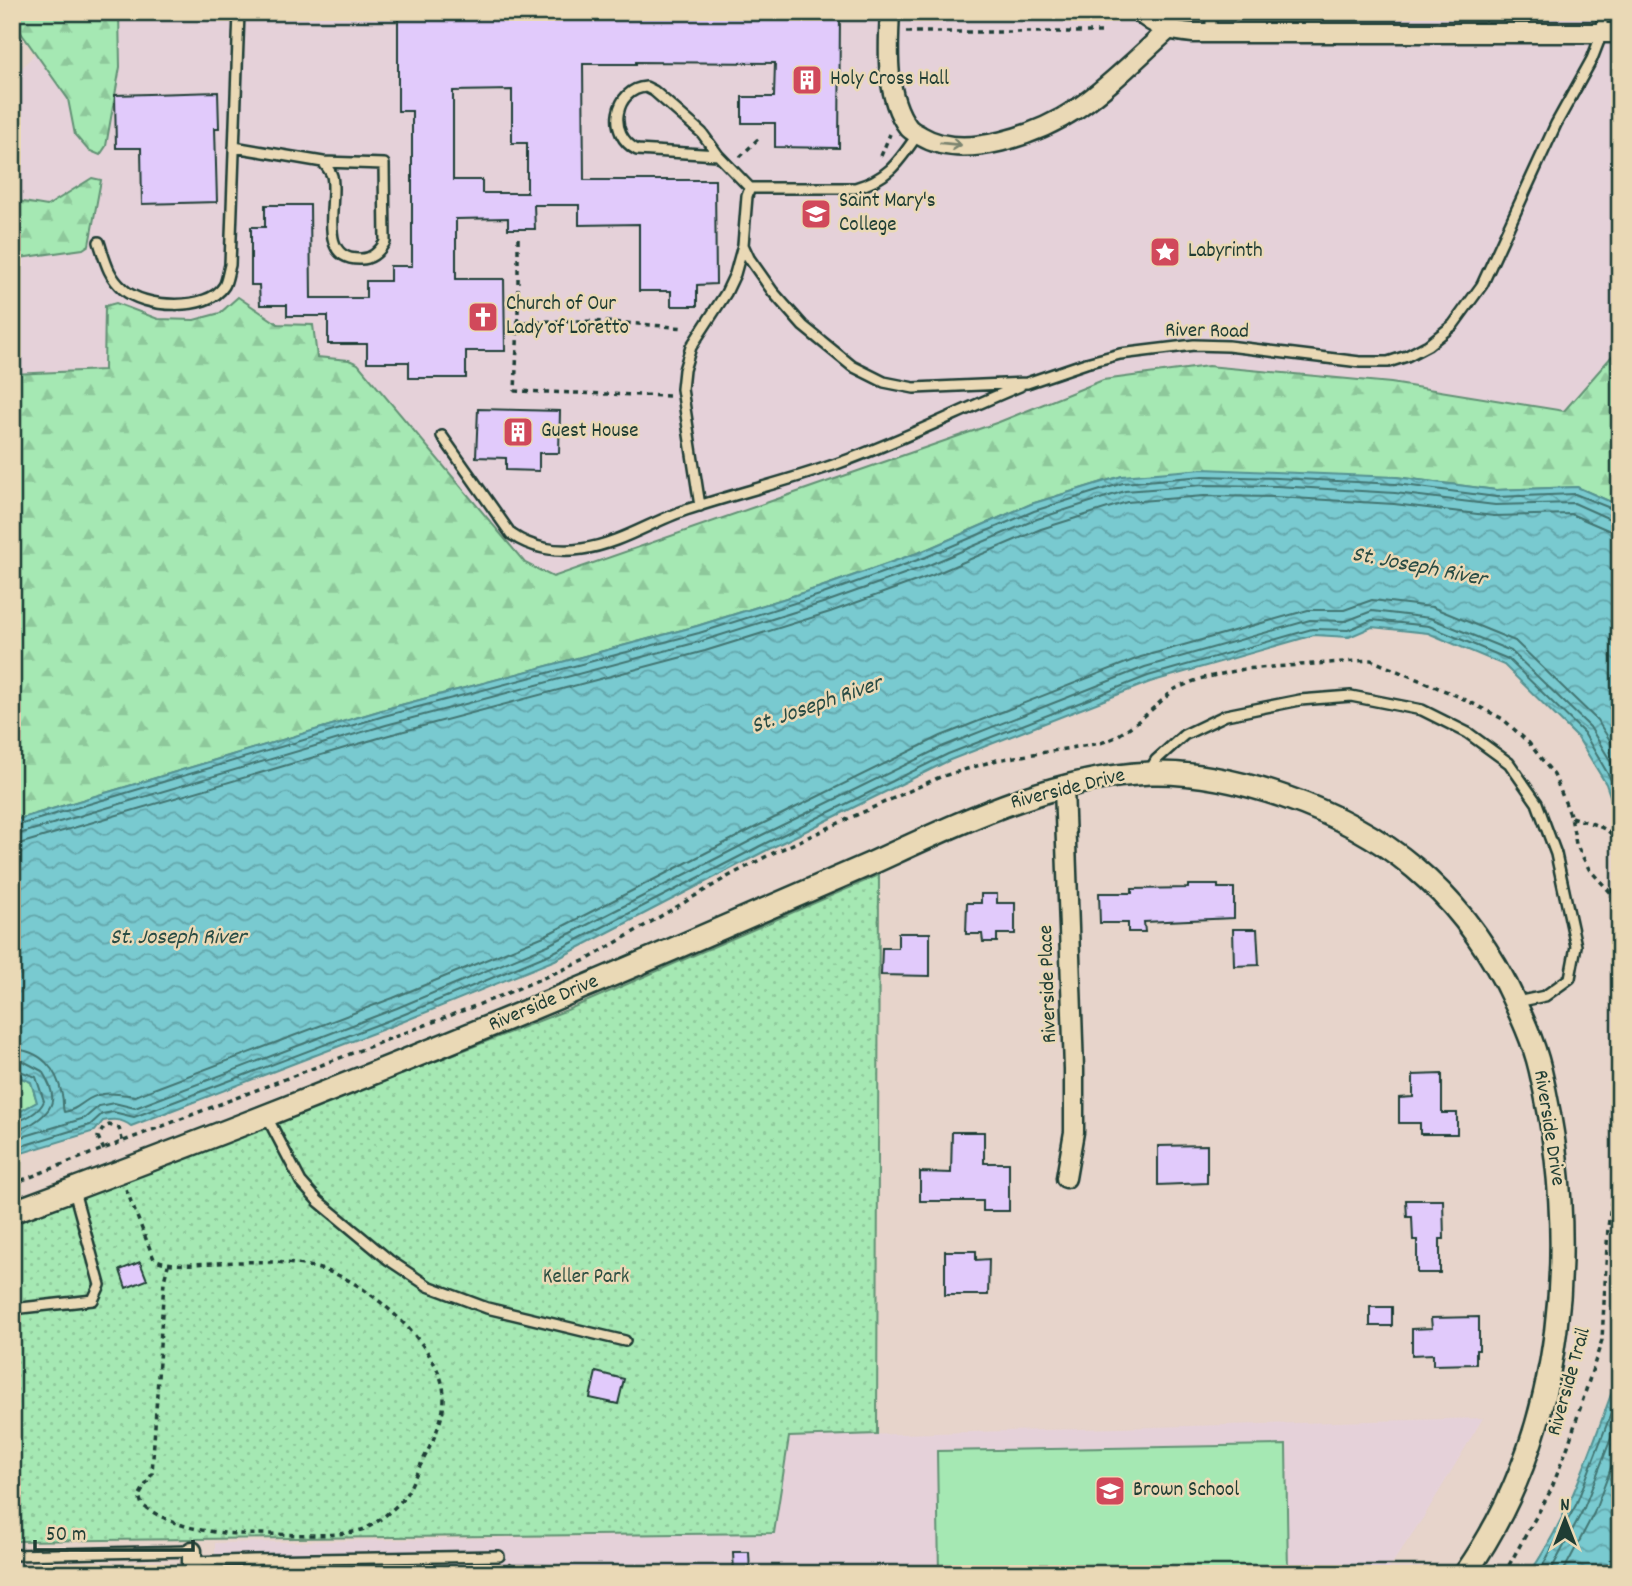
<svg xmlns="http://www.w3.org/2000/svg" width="1632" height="1586" viewBox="0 0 1632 1586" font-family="Dekko,sans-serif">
<defs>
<pattern id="forest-firs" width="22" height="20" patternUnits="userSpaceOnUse" patternTransform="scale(1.75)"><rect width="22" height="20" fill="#a5e8b3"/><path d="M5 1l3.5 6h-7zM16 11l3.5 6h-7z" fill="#8ec89b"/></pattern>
<pattern id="park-dots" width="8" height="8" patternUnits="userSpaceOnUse" patternTransform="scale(1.75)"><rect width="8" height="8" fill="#a5e8b3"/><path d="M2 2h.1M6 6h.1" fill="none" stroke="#8ec89b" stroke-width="1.8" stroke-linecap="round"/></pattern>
<pattern id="water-waves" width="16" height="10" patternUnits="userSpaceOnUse" patternTransform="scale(1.75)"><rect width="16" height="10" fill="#79cad0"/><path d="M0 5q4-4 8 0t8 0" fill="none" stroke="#63a5aa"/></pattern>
</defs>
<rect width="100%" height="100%" fill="#e7d4cb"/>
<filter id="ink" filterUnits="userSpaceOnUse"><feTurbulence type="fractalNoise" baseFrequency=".0143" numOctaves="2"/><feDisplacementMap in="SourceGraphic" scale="14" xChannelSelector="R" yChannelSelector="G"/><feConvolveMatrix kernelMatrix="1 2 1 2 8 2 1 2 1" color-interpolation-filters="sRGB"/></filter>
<g filter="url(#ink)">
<path fill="#e5d1d9" d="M70,12H1620V347L1564,411L1391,383L1208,366L1103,380L999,422L553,577L12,392V80Z
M1483,1418L1425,1515L1385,1574H215V1543L773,1533L789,1437Z"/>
<path fill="#a5e8b3" stroke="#629274" stroke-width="2" d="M1286,1445L1288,1574H939L937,1451Z"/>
<path fill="url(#forest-firs)" stroke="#629274" stroke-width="2" d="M12,12H119L120,67L106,146L100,155L88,150L75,135L68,99L14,23H12Z
M92,178L101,180L89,245L83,249L12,259V200L47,206Z
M238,297L278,324L313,325L317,357L349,360L358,364L525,563L553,577L999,422L1103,380L1208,366L1391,383L1564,411L1620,347V506L1577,487L1496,490L1396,477L1122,476L1031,504L923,551L821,587L697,626L382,710L12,821V374L104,370L105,306L116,303L158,319L194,320L220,313Z
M12,1074L31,1082L37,1102L12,1116Z"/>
<path fill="url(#park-dots)" stroke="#629274" stroke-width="2" d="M879,875L877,1434L789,1437L774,1533L12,1541V1221L282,1121L567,1010Z"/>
<path fill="url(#water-waves)" stroke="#559292" stroke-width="2" d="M1203,469L1396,477L1496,490L1577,487L1620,506V825L1606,784L1578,738L1504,665L1428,633L1372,627L1349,637L1314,635L1150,682L950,760L769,849L555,960L402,1022L131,1126C122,1119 114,1119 103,1121L95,1131L12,1156V1116L37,1102L31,1082L12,1074V821L382,710L697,626L821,587L923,551L1031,504L1122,476Z
M1620,1370V1574H1529C1572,1513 1594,1439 1620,1370Z"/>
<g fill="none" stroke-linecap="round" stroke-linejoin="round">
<path stroke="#437572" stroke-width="2" d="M12,827L384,716L699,633L823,594L926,557L1034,511L1123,483L1203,476L1277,478L1396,484L1496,497L1575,494L1620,512
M12,836L386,725L702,641L826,602L929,565L1037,519L1125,491L1203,485L1277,486L1395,493L1495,505L1574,503L1612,520L1620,521
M12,846L389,735L705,651L830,612L933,575L1041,529L1127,502L1204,496L1276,497L1394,504L1494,516L1571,514L1608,530L1620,531
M12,1049C41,1050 57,1069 62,1095C64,1102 62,1106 64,1112C76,1110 79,1105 89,1099C104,1090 119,1094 135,1096L393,998L544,936L758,826L941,736L1141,657L1308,610H1344L1372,600L1432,607L1515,641L1597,720L1620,756
M12,1059L21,1060L42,1071C57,1095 57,1108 33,1123C26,1127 20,1130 12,1131
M12,1068L36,1077L44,1101C40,1112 23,1121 12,1122
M12,1140L85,1118L99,1106L114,1103L135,1108L397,1008L548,945L762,835L944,746L1145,667L1310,620L1346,621L1372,611L1430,618L1511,651L1590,727L1620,777
M12,1149L90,1125L102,1114L113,1112L134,1117L400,1016L552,953L766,843L948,754L1148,676L1312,629L1348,630L1372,620L1429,626L1508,659L1584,733L1612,781L1620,804
M1538,1574L1576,1505L1620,1390
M1549,1574L1584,1508L1620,1415
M1562,1574L1594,1513L1620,1444"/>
</g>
<path fill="#e1cafb" stroke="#1f3d34" stroke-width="2" fill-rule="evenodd" d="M398,12L774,15V12H840L839,148L775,147V123H742V97H774L775,63L636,62V64H583L584,180H715L716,284L697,285V306H671V291H639V224L579,225V205H534L535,229H508V218L456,219V279H504L505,351H466V378H409V362H367V344H328V316H287V305H260L259,285H251V227H265V205H310L311,298H366V281H390V266H412V111H398ZM512,90V143H527V193H482V180H453V91Z
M218,92L219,128H215L217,202L142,204L141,148H116L115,95Z
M478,409L560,411L559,453H539V471L506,470V458L476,457Z
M1188,885H1218V888H1234V918L1144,922L1145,932H1128V923H1100L1099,893H1132V889L1188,888Z
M981,894H997V903H1015V934H997V942H983L982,934H966L967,903H981Z
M1233,929H1257L1259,965L1234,966Z
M898,933H930V976L881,975L882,948H898Z
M1442,1074V1113H1457V1134H1420V1123H1399V1098L1413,1097V1075Z
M952,1132H984V1163H1009V1211H983V1201H920V1172L951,1173Z
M1207,1145V1183L1158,1185V1146Z
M1406,1200H1443L1444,1239H1440V1273H1417V1240H1413L1412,1217H1407Z
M945,1251H976V1260L989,1259L988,1295H945Z
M140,1262L147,1280L126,1288L120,1270Z
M1370,1307H1392V1326H1370Z
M1479,1317V1350H1476V1364L1433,1365V1354L1412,1355V1329L1432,1328L1431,1318Z
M596,1372L624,1379L618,1404L590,1398Z
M733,1552H749L750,1574H734Z"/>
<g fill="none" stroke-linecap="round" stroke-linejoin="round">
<g stroke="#1f3d34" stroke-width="14">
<path id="service" d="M1211,12V33
M646,87L654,91L702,133L718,155L637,150C606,134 615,89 646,87Z
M234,147L323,162
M718,155L750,188H855C889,179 899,161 918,134
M323,162L384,164L385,242C379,252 371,260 359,259C316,259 338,200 332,176C331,172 326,166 323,162Z
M750,188L747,196L743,245L749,258L773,292L803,326L852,366L884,382L914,388L1027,383L1086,363L1120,354L1194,345L1228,346L1360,362H1388L1407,356L1428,345L1453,325L1482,285L1556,124L1592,59L1602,33V12
M99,242C105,260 108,276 123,289C143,308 208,312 224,286C227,281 228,272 230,265L239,12
M442,436L511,534C531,548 557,553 582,549C619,544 651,522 686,510C737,493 789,481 839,463C901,441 959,411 1020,386
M700,506L682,389L684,370L691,347L726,293L735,274L743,245
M1149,772L1156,760L1184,735L1226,715L1300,700L1351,696L1422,710L1468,733L1509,763L1537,803L1556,854L1576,946L1570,978L1545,996L1517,1002
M267,1117L301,1182L318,1201L389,1260L428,1286L487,1308L625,1341
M12,1309L93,1300L100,1285L74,1191
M12,1555L192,1551
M253,1560L499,1556
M192,1562L253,1560V1574"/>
</g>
<g stroke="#1f3d34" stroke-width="23">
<path id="minor" d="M890,12C888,49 885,96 908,127C911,131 916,133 921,136C964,162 1039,134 1078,108C1110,86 1138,57 1167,31
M1139,12C1156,27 1170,31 1193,33H1620
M1064,787L1074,1069V1132L1066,1178
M192,1551V1574"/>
</g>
<g stroke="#1f3d34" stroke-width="26">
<path id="tertiary" d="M12,1212C234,1130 454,1043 671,950C737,921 804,893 870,864C960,823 1051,777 1151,773C1197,772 1242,782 1285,797C1385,831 1457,890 1506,984C1519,1011 1533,1039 1540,1069C1580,1237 1567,1429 1465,1574"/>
</g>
<path stroke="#1f3d34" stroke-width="3.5" stroke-dasharray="5 5" stroke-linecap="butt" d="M906,32H1102
M881,156L890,134
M740,157L759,138
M518,323V236
M669,396L515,391L518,323C572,318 631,323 685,328
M1571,817C1591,824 1617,827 1620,851
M1611,893L1620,877
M104,1150L98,1137L104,1127L109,1125L119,1128L123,1143
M12,1184L493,999L588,959L729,876L771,854L940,777L997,760L1101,743L1116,737L1141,719L1175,689L1199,679L1244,669L1371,660L1460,697L1503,719L1529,743L1554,775L1571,817L1576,844L1589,869L1611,893L1620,907
M126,1189L154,1259C174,1268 194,1263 216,1263C257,1261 304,1259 342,1277C379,1294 445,1353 444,1398C444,1421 430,1447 419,1468C414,1478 409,1492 402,1500C393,1510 376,1524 364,1529C341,1538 289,1534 263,1534C220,1535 178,1531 142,1505L139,1496L152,1474L164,1281L168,1265
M509,1564L520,1572L727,1571
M1504,1574L1551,1490L1568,1446L1602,1340L1608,1227L1620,1142"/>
<use href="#service" stroke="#ead9b6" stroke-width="9"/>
<use href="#minor" stroke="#ead9b6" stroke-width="18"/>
<use href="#tertiary" stroke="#ead9b6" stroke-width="21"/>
</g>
<defs><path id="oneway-shaft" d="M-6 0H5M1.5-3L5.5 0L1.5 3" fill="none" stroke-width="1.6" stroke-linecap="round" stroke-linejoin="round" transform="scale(1.75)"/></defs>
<use stroke="#7a836e" href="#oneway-shaft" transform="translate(951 144) rotate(6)"/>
</g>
<defs>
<g id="building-square" transform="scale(1.575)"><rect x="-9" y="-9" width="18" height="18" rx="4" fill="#d1495b" stroke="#ead9b6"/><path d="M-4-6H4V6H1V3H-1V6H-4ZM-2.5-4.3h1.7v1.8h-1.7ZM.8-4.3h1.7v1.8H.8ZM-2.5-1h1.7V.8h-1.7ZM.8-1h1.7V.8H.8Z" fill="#fff"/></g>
<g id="university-square" transform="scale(1.575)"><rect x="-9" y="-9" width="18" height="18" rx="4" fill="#d1495b" stroke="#ead9b6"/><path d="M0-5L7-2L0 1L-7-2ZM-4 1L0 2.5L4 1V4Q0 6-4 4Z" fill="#fff"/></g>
<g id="sight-square" transform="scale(1.575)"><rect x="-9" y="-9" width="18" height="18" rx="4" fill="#d1495b" stroke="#ead9b6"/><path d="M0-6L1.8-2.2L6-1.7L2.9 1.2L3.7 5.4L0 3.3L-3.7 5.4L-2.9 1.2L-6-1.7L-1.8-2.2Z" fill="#fff"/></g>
<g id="church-square" transform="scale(1.575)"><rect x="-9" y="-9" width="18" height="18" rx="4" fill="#d1495b" stroke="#ead9b6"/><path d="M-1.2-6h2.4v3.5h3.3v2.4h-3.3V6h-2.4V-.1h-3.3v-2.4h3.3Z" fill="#fff"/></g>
<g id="school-square" transform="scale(1.575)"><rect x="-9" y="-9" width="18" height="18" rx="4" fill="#d1495b" stroke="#ead9b6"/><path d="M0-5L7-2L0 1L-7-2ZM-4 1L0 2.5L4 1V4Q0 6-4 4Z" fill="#fff"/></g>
</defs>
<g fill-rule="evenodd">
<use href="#building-square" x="807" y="80"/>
<use href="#university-square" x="816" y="214"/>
<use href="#sight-square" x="1165" y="252"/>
<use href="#church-square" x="483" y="317"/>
<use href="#building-square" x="518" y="432"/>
<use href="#school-square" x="1110" y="1491"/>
</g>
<g text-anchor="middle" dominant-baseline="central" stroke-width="5" stroke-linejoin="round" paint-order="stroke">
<g font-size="21" fill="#1f3d34" stroke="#ead9b6" text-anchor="start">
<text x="830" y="80">Holy Cross Hall</text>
<text x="839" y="202">Saint Mary's<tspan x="839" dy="24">College</tspan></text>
<text x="1188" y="252">Labyrinth</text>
<text x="506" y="305">Church of Our<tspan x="506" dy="24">Lady of Loretto</tspan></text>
<text x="541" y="432">Guest House</text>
<text x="1133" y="1491">Brown School</text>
</g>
<g font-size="21" fill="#1f3d34" stroke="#ead9b6">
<text transform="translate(1207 332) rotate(1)">River Road</text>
<text transform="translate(1068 790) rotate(-14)">Riverside Drive</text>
<text transform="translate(1049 984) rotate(-92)">Riverside Place</text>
<text transform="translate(544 1004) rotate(-23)">Riverside Drive</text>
<text transform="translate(1548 1128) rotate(81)">Riverside Drive</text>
<text transform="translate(1570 1382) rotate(-74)">Riverside Trail</text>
</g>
<g font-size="21" fill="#2c4e41" stroke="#ead9b6">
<text x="586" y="1278">Keller Park</text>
</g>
<g font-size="23" font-style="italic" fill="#284b44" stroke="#ead9b6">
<text transform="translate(1419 568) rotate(11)">St. Joseph River</text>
<text transform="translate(817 706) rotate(-19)">St. Joseph River</text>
<text x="178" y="938">St. Joseph River</text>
</g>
</g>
<rect width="1632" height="1586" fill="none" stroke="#ead9b6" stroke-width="42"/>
<rect x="21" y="21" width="1590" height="1544" fill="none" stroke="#1f3d34" stroke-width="2.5" filter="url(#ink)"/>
<g transform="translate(1565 1520)" stroke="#ead9b6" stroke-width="5" paint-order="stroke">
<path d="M0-5L12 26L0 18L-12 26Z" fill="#1f3d34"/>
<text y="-10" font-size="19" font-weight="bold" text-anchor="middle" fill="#1f3d34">N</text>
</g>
<path d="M35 1540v10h158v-10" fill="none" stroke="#1f3d34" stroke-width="3.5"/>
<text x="46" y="1540" font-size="21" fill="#1f3d34" stroke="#ead9b6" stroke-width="5" paint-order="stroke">50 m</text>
</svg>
